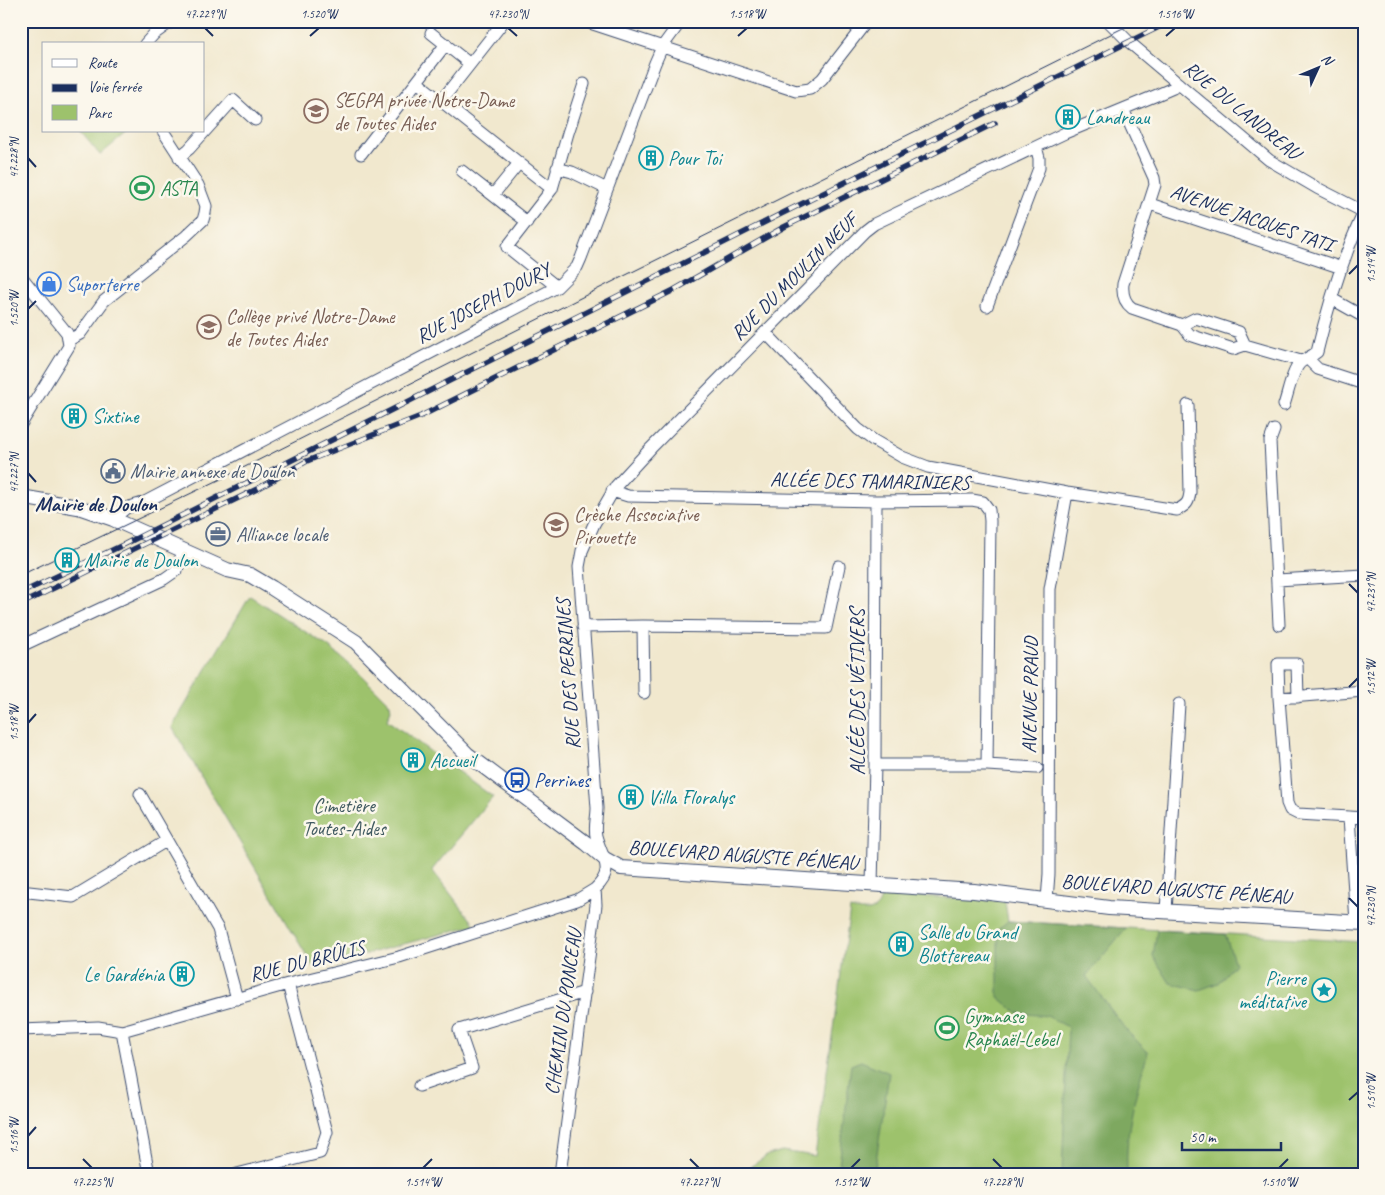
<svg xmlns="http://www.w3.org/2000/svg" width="1385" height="1195" viewBox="0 0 1385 1195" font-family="Caveat,sans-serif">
<rect width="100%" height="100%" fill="#fbf7ec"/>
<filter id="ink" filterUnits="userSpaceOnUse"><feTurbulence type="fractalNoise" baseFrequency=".02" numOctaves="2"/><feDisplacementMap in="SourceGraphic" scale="10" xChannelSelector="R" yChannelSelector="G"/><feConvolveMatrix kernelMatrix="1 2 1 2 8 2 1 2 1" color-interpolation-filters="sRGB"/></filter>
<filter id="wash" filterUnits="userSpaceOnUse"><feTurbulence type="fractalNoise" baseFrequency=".0096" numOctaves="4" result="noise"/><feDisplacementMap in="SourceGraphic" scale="20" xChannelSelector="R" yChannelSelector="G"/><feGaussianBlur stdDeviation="1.12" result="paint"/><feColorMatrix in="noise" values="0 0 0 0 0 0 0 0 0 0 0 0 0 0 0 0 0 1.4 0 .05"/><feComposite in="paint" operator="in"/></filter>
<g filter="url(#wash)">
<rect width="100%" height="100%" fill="#f1e8ce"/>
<path fill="#9dc26c" stroke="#5c7865" d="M80,131H129L100,155Z
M250,596L329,647L355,669L390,704L391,710L387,720L493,797L432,870L475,925L314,968L172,727Z
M881,894L1005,901L1008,921L1364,942V1174H739L768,1155L782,1151L815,1156L850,909C866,912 880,915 881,894Z"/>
<path fill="#7ea860" stroke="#4c6c5f" d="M1008,921L1126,928L1086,976L1126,1030L1148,1052C1136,1093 1125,1128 1127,1172L1129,1174H1062L1068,1027L1047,1016L1018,1013L998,997V929Z
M1157,930L1225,934L1235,964L1218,983L1199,990L1170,983L1153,956Z
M861,1061L889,1073L874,1174H838L851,1065Z"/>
</g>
<g filter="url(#ink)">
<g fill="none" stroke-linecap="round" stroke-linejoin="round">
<g stroke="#3b4b6f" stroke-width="13">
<path id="minor" d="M504,21L441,101L552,189
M584,21L796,91L810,89L822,79L867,21
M1108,21L1129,42L1269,160L1317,188L1364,212
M431,33L470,64
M145,44L154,34L172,21
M417,82L441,101
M1123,109L1154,178L1155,185L1123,284C1122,294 1124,302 1132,308L1182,325
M361,154L446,44
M179,157L189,149L233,100L255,120
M557,168L572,172L607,189
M462,171L527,222
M493,195L519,163
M1150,204L1342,268
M21,276L67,333L69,346L21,424
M557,287L507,247L552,189L568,133L584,84
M1332,299L1364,317
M987,306L1039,168V158L1036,147
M765,332L858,429L873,440L902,457L928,467L1067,493L1177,510C1187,505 1189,502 1190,492L1188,405
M69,340L80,334L104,301L186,236L203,220L205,213L206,206L198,185L163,131
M1245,345L1239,332L1196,318L1182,325L1190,335L1233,349L1245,345L1301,361
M1308,359L1318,369L1364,384
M1284,405C1288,394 1292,371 1300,363C1304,359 1311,357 1317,352C1328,306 1344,254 1364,212
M1274,430L1270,441L1279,625
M612,491L628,496L876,501L972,500L983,502L989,510L990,521L987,765
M113,519L126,508L143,503L557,287L577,267L581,258L655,63L662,47L681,21
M1277,580L1364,575
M643,626L644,693
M583,627L643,626L826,628L839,566
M21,646L164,579L177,570L183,551
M1279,698L1278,664H1297L1298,697
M875,765H987L1037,768
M140,794L218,929L237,999
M1349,817L1364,818
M872,884L875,765L876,501
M29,892L73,897L166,841
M1047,900L1049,874L1050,589L1067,493
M1166,911L1179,704
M1356,922L1349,817L1298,814L1290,810L1287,803L1279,698L1364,691
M21,1030L98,1027L122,1031L288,984L399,957L577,900L595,889
M122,1031L149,1174
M419,1086L472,1068L459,1030L585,992
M237,1174L320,1153L327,1132L288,984
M560,1174L596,905L595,889C616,869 602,859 596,836C594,827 597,817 597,808L579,567L582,551L594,524L616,486L651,448L865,231L874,224L1065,133L1157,95L1173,88L1178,83"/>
</g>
<g stroke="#3b4b6f" stroke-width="16">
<path id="tertiary" d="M21,497L78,507L113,519L227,570L250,575L272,588L356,642L467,754L586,843L605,859L621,868L974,891L1109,908L1364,923"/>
</g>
<use href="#minor" stroke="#fff" stroke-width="11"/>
<use href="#tertiary" stroke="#fff" stroke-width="14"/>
<path stroke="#1b2f5e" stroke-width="1" d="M21,575L223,478L612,282L1137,21"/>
<g stroke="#1b2f5e" stroke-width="5.5">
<path id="rail" d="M21,593L125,544L781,214L1171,21
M21,604L257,489L307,461L421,416L674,290L784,227L995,123"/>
</g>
<use href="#rail" stroke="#fbf7ec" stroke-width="4" stroke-dasharray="11" stroke-linecap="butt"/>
</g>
</g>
<path fill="none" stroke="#1b2f5e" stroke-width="2" d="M205,28L213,36M508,28L517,36M310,36L319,28M738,36L747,28M1166,36L1175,28M28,158L36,167M1349,274L1358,265M28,309L36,301M28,473L36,482M1349,584L1358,593M1349,687L1358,678M28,723L36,714M1349,898L1358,907M1349,1100L1358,1092M28,1136L36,1127M83,1159L92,1168M690,1159L699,1168M993,1159L1002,1168M423,1168L432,1159M851,1168L860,1159M1279,1168L1288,1159"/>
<defs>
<g id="school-ring" transform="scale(1.25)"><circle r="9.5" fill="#fbf7ec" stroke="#8d6e63" stroke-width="1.5"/><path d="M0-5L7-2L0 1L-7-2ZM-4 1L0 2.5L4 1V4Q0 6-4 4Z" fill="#8d6e63"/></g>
<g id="building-ring" transform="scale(1.25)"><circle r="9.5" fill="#fbf7ec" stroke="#0f9aa8" stroke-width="1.5"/><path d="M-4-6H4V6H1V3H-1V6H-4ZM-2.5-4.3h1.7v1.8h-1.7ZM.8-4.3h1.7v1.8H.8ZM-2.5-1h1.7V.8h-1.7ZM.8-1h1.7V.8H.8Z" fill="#0f9aa8"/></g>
<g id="stadium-ring" transform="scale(1.25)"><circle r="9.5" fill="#fbf7ec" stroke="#2e9e5b" stroke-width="1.5"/><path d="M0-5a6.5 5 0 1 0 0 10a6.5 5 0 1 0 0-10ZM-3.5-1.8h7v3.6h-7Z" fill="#2e9e5b"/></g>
<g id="shop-ring" transform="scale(1.25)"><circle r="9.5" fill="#fbf7ec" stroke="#3f7fe0" stroke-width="1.5"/><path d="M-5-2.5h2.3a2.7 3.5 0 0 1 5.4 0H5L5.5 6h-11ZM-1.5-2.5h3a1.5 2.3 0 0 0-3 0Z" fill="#3f7fe0"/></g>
<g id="civic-ring" transform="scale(1.25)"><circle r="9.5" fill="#fbf7ec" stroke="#5c6f8a" stroke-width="1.5"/><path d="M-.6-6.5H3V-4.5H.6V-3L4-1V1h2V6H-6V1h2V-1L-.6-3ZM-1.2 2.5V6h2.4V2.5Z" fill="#5c6f8a"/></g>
<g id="office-ring" transform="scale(1.25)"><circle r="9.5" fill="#fbf7ec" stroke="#5c6f8a" stroke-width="1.5"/><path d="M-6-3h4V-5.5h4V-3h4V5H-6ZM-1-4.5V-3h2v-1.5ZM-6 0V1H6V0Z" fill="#5c6f8a"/></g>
<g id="bus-ring" transform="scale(1.25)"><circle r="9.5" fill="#fbf7ec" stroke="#1a4fb4" stroke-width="1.5"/><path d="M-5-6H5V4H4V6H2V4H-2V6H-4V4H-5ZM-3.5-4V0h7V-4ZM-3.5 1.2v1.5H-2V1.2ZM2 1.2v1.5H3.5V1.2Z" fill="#1a4fb4"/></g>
<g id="sight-ring" transform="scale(1.25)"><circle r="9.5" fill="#fbf7ec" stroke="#0f9aa8" stroke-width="1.5"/><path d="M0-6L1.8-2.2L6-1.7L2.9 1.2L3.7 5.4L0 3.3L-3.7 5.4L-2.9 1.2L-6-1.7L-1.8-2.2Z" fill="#0f9aa8"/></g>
</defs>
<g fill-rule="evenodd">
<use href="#school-ring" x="316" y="111"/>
<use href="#building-ring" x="1068" y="117"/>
<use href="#building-ring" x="651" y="158"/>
<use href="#stadium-ring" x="142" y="188"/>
<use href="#shop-ring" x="49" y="284"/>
<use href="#school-ring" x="209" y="327"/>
<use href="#building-ring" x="74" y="416"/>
<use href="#civic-ring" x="113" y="471"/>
<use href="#school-ring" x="556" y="525"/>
<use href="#office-ring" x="218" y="534"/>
<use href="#building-ring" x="67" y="560"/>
<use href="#building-ring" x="413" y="760"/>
<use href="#bus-ring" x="517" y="780"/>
<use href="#building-ring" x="631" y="797"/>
<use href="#building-ring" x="901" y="944"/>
<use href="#building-ring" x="182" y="974"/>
<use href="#sight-ring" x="1324" y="990"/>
<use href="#stadium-ring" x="947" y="1028"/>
</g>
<g text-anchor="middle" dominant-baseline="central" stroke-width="5" stroke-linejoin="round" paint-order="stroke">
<g font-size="20" fill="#785e54" stroke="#fbf7ec" text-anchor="start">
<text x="334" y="100">SEGPA privée Notre-Dame<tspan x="334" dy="23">de Toutes Aides</tspan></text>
<text x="226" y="316">Collège privé Notre-Dame<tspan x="226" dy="23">de Toutes Aides</tspan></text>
<text x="574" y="514">Crèche Associative<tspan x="574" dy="23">Pirouette</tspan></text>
</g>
<g font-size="20" fill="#1b2f5e" stroke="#fbf7ec">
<text transform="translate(1242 110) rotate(39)">RUE DU LANDREAU</text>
<text transform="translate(1252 218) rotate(19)">AVENUE JACQUES TATI</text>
<text transform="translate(794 277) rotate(-45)">RUE DU MOULIN NEUF</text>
<text transform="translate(483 303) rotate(-28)">RUE JOSEPH DOURY</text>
<text transform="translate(870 481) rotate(1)">ALLÉE DES TAMARINIERS</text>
<text transform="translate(568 674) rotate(-94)">RUE DES PERRINES</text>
<text transform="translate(857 692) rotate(-90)">ALLÉE DES VÉTIVERS</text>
<text transform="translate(1030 695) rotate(-89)">AVENUE PRAUD</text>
<text transform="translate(743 855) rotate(4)">BOULEVARD AUGUSTE PÉNEAU</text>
<text transform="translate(1176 889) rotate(4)">BOULEVARD AUGUSTE PÉNEAU</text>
<text transform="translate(307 961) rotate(-14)">RUE DU BRÛLIS</text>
<text transform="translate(563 1012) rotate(-82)">CHEMIN DU PONCEAU</text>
</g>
<g font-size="20" fill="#0d838f" stroke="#fbf7ec" text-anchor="start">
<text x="1086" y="117">Landreau</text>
<text x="668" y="158">Pour Toi</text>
<text x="92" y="416">Sixtine</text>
<text x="84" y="560">Mairie de Doulon</text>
<text x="430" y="760">Accueil</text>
<text x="648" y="797">Villa Floralys</text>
<text x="918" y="932">Salle du Grand<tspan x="918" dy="23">Blottereau</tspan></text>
<text x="164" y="974" text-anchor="end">Le Gardénia</text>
<text x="1306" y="978" text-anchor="end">Pierre<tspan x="1306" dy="23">méditative</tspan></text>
</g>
<g font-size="20" fill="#27864d" stroke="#fbf7ec" text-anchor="start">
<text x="160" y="188">ASTA</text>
<text x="964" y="1016">Gymnase<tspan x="964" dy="23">Raphaël-Lebel</tspan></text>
</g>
<g font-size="20" fill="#366cbe" stroke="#fbf7ec" text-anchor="start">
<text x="66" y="284">Suporterre</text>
</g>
<g font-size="20" fill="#4e5e75" stroke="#fbf7ec" text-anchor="start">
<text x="130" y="471">Mairie annexe de Doulon</text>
<text x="236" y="534">Alliance locale</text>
</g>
<g font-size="20" fill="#164399" stroke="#fbf7ec" text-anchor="start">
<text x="534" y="780">Perrines</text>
</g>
<g font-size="20" fill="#425b62" stroke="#fbf7ec">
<text x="344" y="805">Cimetière<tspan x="344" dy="23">Toutes-Aides</tspan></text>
</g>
<g font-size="21" font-weight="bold" fill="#1b2f5e" stroke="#fbf7ec">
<text x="96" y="504">Mairie de Doulon</text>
</g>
</g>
<rect width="1385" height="1195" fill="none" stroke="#fbf7ec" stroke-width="55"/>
<rect x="42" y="42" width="162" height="90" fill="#fbf7ec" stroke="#a1a7b3"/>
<rect x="52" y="59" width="25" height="8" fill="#ffffff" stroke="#a1a7b3"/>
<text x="88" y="68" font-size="15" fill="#1b2f5e">Route</text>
<rect x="52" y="84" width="25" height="8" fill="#1b2f5e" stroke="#a1a7b3"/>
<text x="88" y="92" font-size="15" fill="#1b2f5e">Voie ferrée</text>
<rect x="52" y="105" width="25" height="15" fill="#9dc26c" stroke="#a1a7b3"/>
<text x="88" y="118" font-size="15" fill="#1b2f5e">Parc</text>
<g transform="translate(1318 68) rotate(46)" stroke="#fbf7ec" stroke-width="4" paint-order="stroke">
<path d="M0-4L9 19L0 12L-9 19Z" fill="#1b2f5e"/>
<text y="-8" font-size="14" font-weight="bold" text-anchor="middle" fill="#1b2f5e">N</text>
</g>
<path d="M1182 1142v8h99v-8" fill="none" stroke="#1b2f5e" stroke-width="2.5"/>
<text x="1190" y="1142" font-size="15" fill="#1b2f5e" stroke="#fbf7ec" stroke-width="4" paint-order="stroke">50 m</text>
<rect x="28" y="28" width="1330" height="1140" fill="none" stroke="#1b2f5e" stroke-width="2"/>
<g font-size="12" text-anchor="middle" fill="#1b2f5e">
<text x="205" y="18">47.229°N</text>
<text x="319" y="18">1.520°W</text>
<text x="508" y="18">47.230°N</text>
<text x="747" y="18">1.518°W</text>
<text x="1175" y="18">1.516°W</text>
<text transform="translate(14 158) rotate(-90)" y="4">47.228°N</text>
<text transform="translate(1371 265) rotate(-90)" y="4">1.514°W</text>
<text transform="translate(14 309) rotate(-90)" y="4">1.520°W</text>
<text transform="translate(14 473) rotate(-90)" y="4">47.227°N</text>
<text transform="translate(1371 593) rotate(-90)" y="4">47.231°N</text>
<text transform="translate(1371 678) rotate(-90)" y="4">1.512°W</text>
<text transform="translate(14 723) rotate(-90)" y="4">1.518°W</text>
<text transform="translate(1371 907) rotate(-90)" y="4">47.230°N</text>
<text transform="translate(1371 1092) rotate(-90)" y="4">1.510°W</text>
<text transform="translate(14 1136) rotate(-90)" y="4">1.516°W</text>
<text x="92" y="1186">47.225°N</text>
<text x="423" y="1186">1.514°W</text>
<text x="699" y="1186">47.227°N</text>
<text x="851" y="1186">1.512°W</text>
<text x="1002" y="1186">47.228°N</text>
<text x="1279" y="1186">1.510°W</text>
</g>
</svg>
